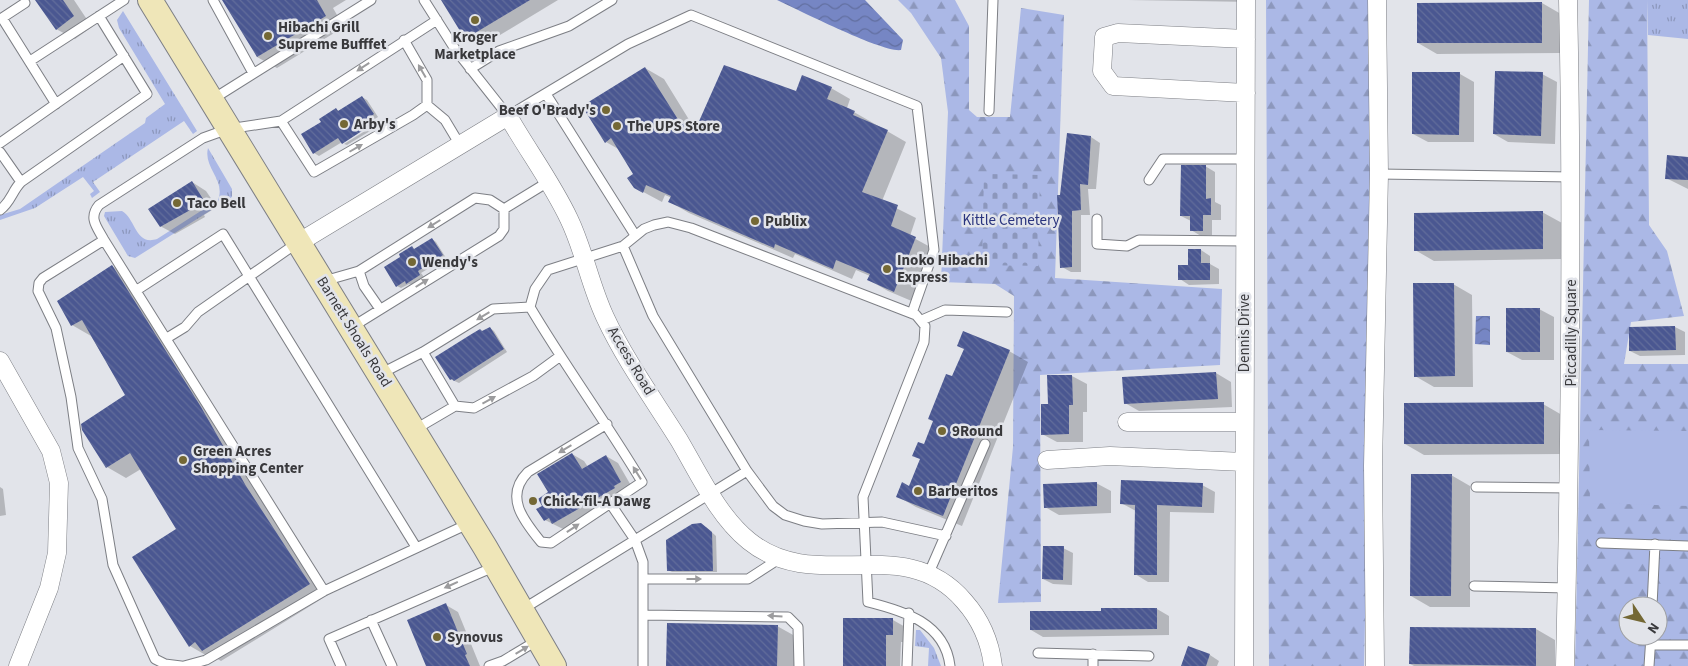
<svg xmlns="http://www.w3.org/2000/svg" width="1688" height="666" viewBox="0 0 1688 666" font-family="'Source Sans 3',sans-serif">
<defs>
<pattern id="grass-tufts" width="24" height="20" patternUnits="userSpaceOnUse" patternTransform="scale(1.25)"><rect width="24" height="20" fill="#abb8e6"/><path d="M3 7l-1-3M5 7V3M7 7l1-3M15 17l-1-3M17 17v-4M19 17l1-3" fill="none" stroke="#8c97bc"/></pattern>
<pattern id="forest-firs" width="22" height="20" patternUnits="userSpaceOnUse" patternTransform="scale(1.25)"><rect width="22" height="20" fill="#abb8e6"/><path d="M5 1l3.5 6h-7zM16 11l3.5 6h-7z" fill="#8c97bc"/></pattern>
<pattern id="cemetery-stones" width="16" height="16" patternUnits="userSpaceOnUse" patternTransform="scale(1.25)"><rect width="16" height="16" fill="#abb8e6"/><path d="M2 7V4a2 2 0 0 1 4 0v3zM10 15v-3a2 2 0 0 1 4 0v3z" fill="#8c97bc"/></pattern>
<pattern id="water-waves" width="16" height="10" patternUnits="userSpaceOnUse" patternTransform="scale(1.25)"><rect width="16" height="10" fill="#7686c4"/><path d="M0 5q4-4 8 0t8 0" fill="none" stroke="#626fa0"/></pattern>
<pattern id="building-back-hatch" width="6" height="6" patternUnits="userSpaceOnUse" patternTransform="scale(1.25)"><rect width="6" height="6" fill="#4a5791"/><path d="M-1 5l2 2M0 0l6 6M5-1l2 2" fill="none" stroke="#626d9b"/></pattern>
</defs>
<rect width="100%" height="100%" fill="#e2e4ea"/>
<path fill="url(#grass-tufts)" d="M1647,0H1688V39L1648,35Z
M123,11L197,131L193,134L184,121L93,182L100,192L92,198L90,194L94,191L83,177L35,208L0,220V215L20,209L145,123L146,118L165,104L119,28L117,20Z
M208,148L232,189V197L135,258L128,256L104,216L105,212L122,211C136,219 135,246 157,239L218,200C226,180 203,168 208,148Z
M916,630H920L934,648L941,666H928L929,648L915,646Z"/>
<path fill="url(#forest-firs)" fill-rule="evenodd" d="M898,0H955L969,26V110L977,117H1010L1021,8L1064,15L1055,278L1222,289L1220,365L1040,375L1041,602L998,603L1013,447L1014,296L995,284L941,282L948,112L941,58L911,13Z
M1266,0H1379L1364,666H1269Z
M1589,0H1647L1649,225L1667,251L1684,316L1631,322L1624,364H1688V666H1575ZM1628,606H1658V636H1628Z"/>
<path fill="url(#cemetery-stones)" d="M984,174L1040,175L1038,266L982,265Z"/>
<path fill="#abb8e6" d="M1589,430L1688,431V506L1590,503Z"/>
<path fill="url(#water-waves)" d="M777,0H865L903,40L901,50C883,53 799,10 777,0Z
M1476,316H1490V345L1475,344Z"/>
<path fill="#0003" d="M37,0H74L92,27L75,39L56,29Z
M232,0H346L333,8L344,27L277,68L257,57Z
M443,0H558L480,47L466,38Z
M1128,0H1254V2Z
M1542,3L1561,14V53L1437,54L1418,43Z
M645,68L664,79L696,131L796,93L831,88L850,99L847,108L906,142L882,201L916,218L910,236L934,249L914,302L888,291L869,280L870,276L856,270L852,279L795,254L793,258L689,213L670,202L672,198L665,195L662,202L634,187L635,174L620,150L606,142Z
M1460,74L1474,82V142H1428L1413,134Z
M1542,74L1557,82L1555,144L1508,142L1494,134Z
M362,97L367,100L378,117L370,122L372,124L319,156L314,153L303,134L322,122L336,109L339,111Z
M373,126L375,128L347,145L344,144Z
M1068,135L1091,137L1100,143L1096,189H1088L1090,215H1081V272H1071L1062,267L1061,196Z
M1688,158V189L1666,178Z
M1205,166L1215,172V202L1221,205V220H1212V235L1201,236L1191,230V221L1181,216Z
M192,182L206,191L217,207L204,215L205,217L175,234L160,226Z
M1542,212L1562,223V259L1434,261L1415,250Z
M432,239L436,242L446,258L421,273L424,277L412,285L409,284L401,288L397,286L415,250Z
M1201,250L1210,256V264L1219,269V284L1189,285L1180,279Z
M112,266L131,277L265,498L328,595L221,661L211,655L209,657L190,646L178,530L141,469L126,478L107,467L127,396L91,336L72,325Z
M1453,284L1472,295L1473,387H1434L1415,376Z
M1539,309L1554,317V360H1522L1507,352Z
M1675,327L1685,332V355L1640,356L1630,351V328Z
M490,328L494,331L507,352L459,383L450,379L484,332Z
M1009,351L1028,362L962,526L916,507L897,496L910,487L953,378Z
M1216,373L1231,382L1232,407L1139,411L1125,403Z
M1072,376L1087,384V412H1083V442H1057L1042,434L1049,405Z
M1543,404L1562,415V454L1424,455L1405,444Z
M572,454L584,461L588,467L606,456L618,463L633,489L565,530L545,520L543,506Z
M1451,475L1470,486V607H1430L1411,596Z
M1096,483L1111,491V513L1059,515L1045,507Z
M1202,485L1215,492L1214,513L1170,512L1169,582H1148L1135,574L1136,511L1121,503Z
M0,487L3,489L6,515L0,516Z
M706,527L716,536L717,572H672L668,570Z
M1063,548L1073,553L1072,585L1053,584L1043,579Z
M446,605L458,612L480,666H428Z
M1157,609L1169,616V635L1043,637L1031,630L1102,612Z
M893,620L907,628V642H901L900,666H844Z
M777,626L795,636L794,666H668Z
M1536,629L1555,640V666H1414L1410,664Z
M1210,655L1219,661L1217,666H1182Z"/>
<path fill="url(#building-back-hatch)" d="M35,0H63L74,16L56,30Z
M222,0H317L326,16L257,57Z
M441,0H530L465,39Z
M1542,2V43H1417V3Z
M724,65L796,91L802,75L832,87L827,99L855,111L853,115L888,130L862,192L898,205L891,226L916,237L894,292L867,280L870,274L836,260L833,269L775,244L774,248L668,202L671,196L646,185L643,193L634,188L627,178L633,174L611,138L605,143L582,106L645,67L679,121L696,128Z
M1495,71L1543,72L1541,136L1493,134Z
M1412,72H1460L1459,135L1412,134Z
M362,96L374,114L367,119L371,125L342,144L338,138L313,154L301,134L321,122L319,119L336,108L338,111Z
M1067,133L1091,136L1088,185L1080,184L1081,210L1072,211V267L1060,268L1057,195H1060Z
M1667,155L1688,157V180L1665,179Z
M1181,165H1206V199L1211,198V215H1203V231H1190V216H1180Z
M192,181L203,199L190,207L192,209L160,227L148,209Z
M1543,211V249L1414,251V213Z
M432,238L443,255L418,271L420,275L406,284L405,281L396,287L384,267L400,257L399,254L412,246L414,249Z
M1188,249H1201V263H1210V280H1178V265H1188Z
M112,265L201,407L246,486L310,584L202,651L195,642L189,647L132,557L176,529L130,453L106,468L82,430L81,424L125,395L82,320L71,326L57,301Z
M1413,283H1454L1455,376L1414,377Z
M1506,308H1540V352H1506Z
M1675,326L1676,350L1629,351V327Z
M490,327L504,349L454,381L452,379L450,380L435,357L470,335L480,329L482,331Z
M963,331L1010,350L943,516L896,497L902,482L909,486L920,459L912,456L918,442L924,444L933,421L928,419L946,374L952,376L964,349L957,346Z
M1216,372L1218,399L1124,404L1122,377Z
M1047,375H1072L1073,405H1069V434L1041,435V404H1048Z
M1544,402V444H1404V403Z
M572,453L582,469L606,455L621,482L614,486L615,488L552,524L549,518L544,521L536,509L542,506L538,499L548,492L537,474Z
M1411,474H1452L1451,596H1410Z
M1121,480L1203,483L1202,507L1157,505V575H1134L1135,505L1120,504Z
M1097,482V506L1044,508L1043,484Z
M701,523L712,532L713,571H667L666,540L692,524Z
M1043,546H1064L1063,580L1042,579Z
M446,603L467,654L465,655L470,666H426L407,620Z
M1101,608H1157V629L1030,630V611H1101Z
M843,618H893V635H886V666H843Z
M667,623L778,625L777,666H666Z
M1410,627L1536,628V666L1409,664Z
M1188,646L1210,654L1206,666H1181Z"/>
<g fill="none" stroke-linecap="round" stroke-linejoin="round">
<g stroke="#7d7f85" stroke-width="11">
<path id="lane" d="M213,0L253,73
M424,0L455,49L508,116L628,44L691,15L917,106L934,250L912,313
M25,3L2,18L56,104
M30,61L124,0
M470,69L499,51L569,26L612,0
M546,94L635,235
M213,99L371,0
M427,105L445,120L460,145
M989,111L993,0
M281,121L314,172L413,115L427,105V80L404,40
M0,143L124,56
M0,152L21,182
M1379,174L1572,177
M1149,180L1163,159H1245
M504,209L548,182
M0,210C11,202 12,191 21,182L147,94L99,16
M1097,219V244L1127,246L1139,240L1245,241
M104,240L43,278L39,283L38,291L56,328L71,397L78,448L102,499L113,565L155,659L165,664L181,666
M623,246L653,316L747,471L773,506L785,515L804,521L822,524L882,522L946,536
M359,271L364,286L380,309
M324,281L359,271L475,198L490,200L504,209
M137,290L223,234L416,547
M922,320L945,310L1007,312
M352,327L499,236L504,229V209
M167,338L185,327L198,312L297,243
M423,352L455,406
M380,374L423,352L493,309L530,307
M607,424L528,472C504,496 523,520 541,542L551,543L642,482C606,422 565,366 530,307L535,289L548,270L623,246L644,229L654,225L668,222L691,228L916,315L925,326L924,342L863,497L868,602C904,611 945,623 950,666
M414,430L455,406L474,408L533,376L559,357
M1476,487L1570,488
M610,503L635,540L643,562V666
M1601,543L1688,546
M928,575L985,444
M645,579H748L779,559
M1474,586L1567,588
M324,591L104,240C97,227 88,218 99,205L203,138L228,129L281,121L437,20
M1652,606L1655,544
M523,609L747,471
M644,615L788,617L798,627L799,666
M371,620L392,666
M1651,645H1688
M1038,653L1149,656
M184,666L206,660L324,591L470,523
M341,666L329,639L496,566
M489,666L503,661L538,640
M907,666L909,613
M1093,666V654
M1649,666L1651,636"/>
</g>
<g stroke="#7d7f85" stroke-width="19">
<path id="street" d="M1246,93L1113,86L1102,71L1104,37L1118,33L1246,39
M298,243L508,116C528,151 552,183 569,219C584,250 590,285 605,317C625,360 654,400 679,440C699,474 718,516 749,541C817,596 903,530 964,601C981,620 990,641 993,666
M0,361L51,451L59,483L57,553L49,588L18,666
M1127,422H1244
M1047,460L1110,456L1244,462
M1244,666L1246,0
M1375,666L1373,466L1379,174L1377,0
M1565,666C1570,444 1573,222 1568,0"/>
</g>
<g stroke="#7d7f85" stroke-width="26">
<path id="secondary" d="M150,0L485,547L554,666"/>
</g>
<use href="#lane" stroke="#fff" stroke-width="9"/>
<use href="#street" stroke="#fff" stroke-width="18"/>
<use href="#secondary" stroke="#efe6b8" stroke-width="24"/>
</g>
<defs><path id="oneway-solid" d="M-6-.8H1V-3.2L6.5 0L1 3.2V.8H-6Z" transform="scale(1.25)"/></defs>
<g fill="#9c9c9e">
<use href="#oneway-solid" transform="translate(363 67) rotate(147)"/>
<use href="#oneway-solid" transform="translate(422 71) rotate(-120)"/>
<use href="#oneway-solid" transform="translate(356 148) rotate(-30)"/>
<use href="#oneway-solid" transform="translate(434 224) rotate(148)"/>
<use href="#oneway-solid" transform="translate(422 283) rotate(-32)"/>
<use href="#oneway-solid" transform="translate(483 316) rotate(149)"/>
<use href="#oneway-solid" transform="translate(489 400) rotate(-29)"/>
<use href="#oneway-solid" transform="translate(565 449) rotate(149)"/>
<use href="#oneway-solid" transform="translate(637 473) rotate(-122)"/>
<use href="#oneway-solid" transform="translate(573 528) rotate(-34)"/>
<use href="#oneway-solid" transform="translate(694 579)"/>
<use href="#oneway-solid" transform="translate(451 585) rotate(156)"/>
<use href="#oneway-solid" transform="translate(775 616) rotate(-177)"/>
<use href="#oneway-solid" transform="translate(522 650) rotate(-31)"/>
</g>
<g fill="#746835" stroke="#e2e4ea" stroke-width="2">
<circle cx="475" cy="20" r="5"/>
<circle cx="268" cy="36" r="5"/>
<circle cx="606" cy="110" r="5"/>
<circle cx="344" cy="124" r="5"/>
<circle cx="617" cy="126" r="5"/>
<circle cx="177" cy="203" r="5"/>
<circle cx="755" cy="221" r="5"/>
<circle cx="412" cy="262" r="5"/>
<circle cx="887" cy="269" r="5"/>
<circle cx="942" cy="431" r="5"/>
<circle cx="183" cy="460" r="5"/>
<circle cx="918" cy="491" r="5"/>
<circle cx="533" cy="501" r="5"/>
<circle cx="437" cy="637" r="5"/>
</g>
<g text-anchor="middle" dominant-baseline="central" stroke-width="5" stroke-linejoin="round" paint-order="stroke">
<g font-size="15" font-weight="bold" fill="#39393c" stroke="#e2e4ea" text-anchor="start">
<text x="278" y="27">Hibachi Grill<tspan x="278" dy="17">Supreme Bufffet</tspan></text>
<text x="475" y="37" text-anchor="middle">Kroger<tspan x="475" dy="17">Marketplace</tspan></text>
<text x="596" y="110" text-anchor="end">Beef O'Brady's</text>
<text x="354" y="124">Arby's</text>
<text x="627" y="126">The UPS Store</text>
<text x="187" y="203">Taco Bell</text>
<text x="765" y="221">Publix</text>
<text x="897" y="260">Inoko Hibachi<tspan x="897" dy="17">Express</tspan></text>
<text x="422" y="262">Wendy's</text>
<text x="952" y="431">9Round</text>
<text x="193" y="451">Green Acres<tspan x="193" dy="17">Shopping Center</tspan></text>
<text x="928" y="491">Barberitos</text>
<text x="543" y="501">Chick-fil-A Dawg</text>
<text x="447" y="637">Synovus</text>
</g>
<g font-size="15" fill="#2a347e" stroke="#e2e4ea">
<text x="1011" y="220">Kittle Cemetery</text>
</g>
<g font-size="15" fill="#39393c" stroke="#e2e4ea">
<text transform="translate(354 332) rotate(58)">Barnett Shoals Road</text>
<text transform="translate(1244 333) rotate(-90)">Dennis Drive</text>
<text transform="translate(1571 333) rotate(-90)">Piccadilly Square</text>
<text transform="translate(631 361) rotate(59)">Access Road</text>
</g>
</g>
<g transform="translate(1643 621) rotate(125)"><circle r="24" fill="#e2e4ea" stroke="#9ea0a4"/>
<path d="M0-4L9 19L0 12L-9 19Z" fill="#746835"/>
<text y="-8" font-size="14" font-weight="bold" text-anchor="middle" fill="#39393c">N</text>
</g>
</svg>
